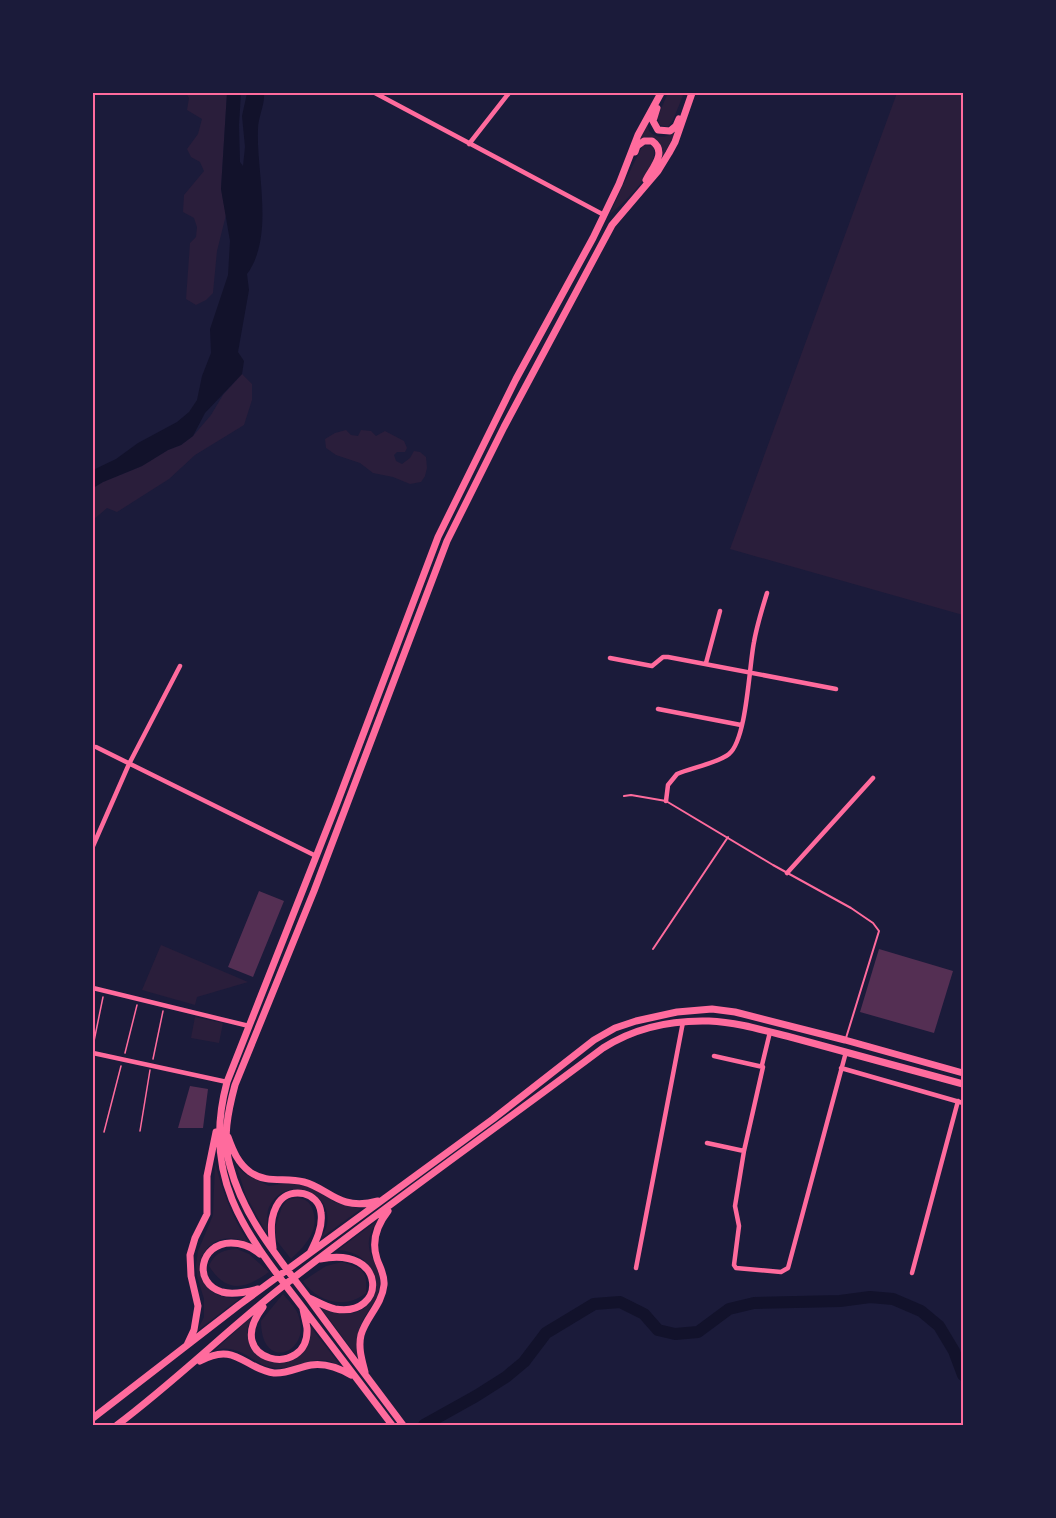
<svg xmlns="http://www.w3.org/2000/svg" width="1056" height="1518" viewBox="0 0 1056 1518" font-family="Commissioner,sans-serif">
<rect width="100%" height="100%" fill="#1b1b3a"/>
<path fill="#2a1e3b" d="M186,93H227L221,189L226,215L217,251L213,293L206,300L196,305L186,299L190,243L196,237L197,227L194,218L183,212L184,195L204,171L200,162L191,157L187,149L198,134L202,119L187,110L189,98Z
M668,93H684L673,120L668,127L660,125L657,118Z
M897,93H963V615L730,549Z
M647,123L649,131C658,140 666,137 676,132L662,158C662,142 655,133 639,139Z
M643,145L652,146L654,149C656,173 627,200 610,214L621,189Z
M242,374L252,384V400L244,425L195,455L169,479L117,512L107,508L93,520V488L103,482L142,466L168,450L181,445L193,436L211,415L223,395Z
M346,430L351,435L358,436L361,430L371,431L376,436L385,431L404,441L407,448L405,452H397L394,455L396,461L402,464L410,458L414,451L420,452L426,457L427,468L425,476L421,482L410,484L393,477L373,473L360,463L336,455L326,448L325,439L335,433Z
M161,945L248,982L197,997L195,1005L142,990Z
M195,1017L223,1023L219,1043L191,1038Z
M235,1161L236,1166L245,1174L269,1186L288,1183L306,1186L323,1192L334,1202L361,1209L321,1238C323,1234 326,1229 327,1225C333,1190 285,1174 269,1207C266,1214 268,1226 267,1234L246,1196Z
M215,1163C224,1195 231,1215 249,1243C205,1222 183,1275 216,1294C222,1297 231,1298 239,1299L197,1331L204,1317V1299L197,1276L196,1265L198,1251L213,1215Z
M297,1198C305,1199 309,1201 312,1208C321,1229 306,1245 291,1259L277,1241L275,1228L282,1207L287,1200Z
M378,1220C354,1255 385,1259 379,1290C378,1298 373,1303 369,1310C358,1326 355,1339 358,1358L321,1308C331,1311 342,1315 353,1313C386,1307 382,1252 338,1250Z
M237,1249L249,1254L269,1272C245,1289 227,1294 209,1266C215,1253 222,1250 237,1249Z
M342,1262C361,1268 368,1270 366,1293C345,1310 317,1302 303,1281L326,1266Z
M283,1294C289,1301 297,1309 299,1317C311,1353 261,1373 261,1321Z
M252,1316L247,1330L250,1348C277,1374 308,1366 310,1326L340,1365C334,1363 328,1360 322,1360C306,1360 292,1369 276,1368C253,1367 244,1343 215,1350Z"/>
<path fill="#12122b" d="M227,93H241L239,125L240,162L243,166L245,147L242,116L247,93H264C265,105 258,117 258,129C256,172 275,236 247,274L249,290L238,352L244,361L242,374L205,413L193,436L181,445L168,450L142,466L103,482L93,488V470L116,459L138,443L177,422L189,412L197,400L202,376L211,353L210,329L228,275L230,241L221,189Z"/>
<g fill="none" stroke-linecap="round" stroke-linejoin="round">
<path stroke="#12122b" stroke-width="12" d="M424,1425L476,1396L506,1377L524,1362L546,1333L594,1304L620,1302L644,1314L658,1330L675,1334L698,1332L729,1309L754,1303L840,1301L870,1297L893,1299L921,1311L939,1326L954,1351L963,1375"/>
</g>
<path fill="#542f53" d="M259,891L284,901L253,977L228,967Z
M879,949L953,971L934,1033L860,1012Z
M190,1086L208,1089L203,1128H178Z"/>
<g fill="none" stroke-linecap="round" stroke-linejoin="round">
<path stroke="#ff6b9d" stroke-width="1.5" d="M93,1046L103,997
M125,1053L137,1005
M153,1059L163,1011
M140,1131L150,1070
M104,1132L121,1066"/>
<path stroke="#ff6b9d" stroke-width="2" d="M624,796L631,795L666,801L773,865L851,908L873,923L879,931L846,1038
M653,949L728,837"/>
<path stroke="#ff6b9d" stroke-width="4.5" d="M375,93L604,215
M469,144L509,93
M610,658L652,666L663,657H668L836,689
M706,663L720,611
M658,709L741,725
M96,747L316,856
M666,801L668,785L677,774C691,768 718,763 729,754C747,739 749,666 754,642C757,625 762,609 767,593
M93,846L129,764L180,666
M787,873L873,778
M93,988L249,1026
M93,1053L227,1082
M714,1056L763,1067L744,1151
M762,1065L770,1032
M841,1068L963,1103
M707,1143L744,1151L735,1206L739,1226L734,1265L736,1268L781,1272L788,1268L846,1052
M636,1268L683,1022
M912,1273L958,1101"/>
<path stroke="#ff6b9d" stroke-width="7" d="M657,108L653,121L658,130L670,131L676,126L679,119
M635,152L637,146L644,141H652C668,152 652,168 646,180
M228,1137C233,1151 238,1163 250,1172C267,1184 285,1177 304,1182C320,1186 331,1198 346,1202C357,1205 367,1204 378,1201
M273,1248C271,1233 269,1216 279,1202C291,1186 319,1192 321,1213C323,1227 316,1241 310,1253
M258,1289C247,1292 233,1295 222,1292C192,1283 200,1243 231,1243C242,1243 252,1247 260,1254
M309,1298C318,1302 326,1307 335,1309C387,1318 388,1245 320,1259
M263,1307C220,1363 310,1380 307,1328C306,1322 304,1315 303,1309
M187,1345L194,1330L198,1306L191,1276L190,1255L195,1238L207,1214V1176L216,1132
M200,1361C236,1341 244,1369 274,1373C287,1374 299,1367 311,1365C325,1363 339,1368 351,1375
M365,1372C362,1360 358,1348 361,1335C366,1317 382,1305 384,1285C385,1275 380,1268 377,1259C371,1241 377,1225 388,1211
M93,1418L239,1305L493,1119L594,1040L615,1028L636,1021L677,1012L712,1009L735,1012L845,1040L963,1073
M117,1425C173,1383 223,1334 278,1290C384,1207 495,1129 603,1048C634,1028 672,1020 709,1021C737,1022 766,1031 794,1038C851,1053 907,1069 963,1084
M392,1425C363,1387 335,1350 306,1312C249,1237 200,1182 227,1082L336,806L438,537L516,379L593,238L619,184L638,135L661,93
M403,1425C371,1382 338,1339 307,1296C277,1256 243,1216 230,1166C222,1139 228,1111 235,1085L314,891L447,541L504,427L612,225L658,171L669,153L675,142L692,93"/>
</g>
<rect width="1056" height="1518" fill="none" stroke="#1b1b3a" stroke-width="189"/>
<rect x="94" y="94" width="868" height="1330" fill="none" stroke="#ff6b9d" stroke-width="2"/>
</svg>
